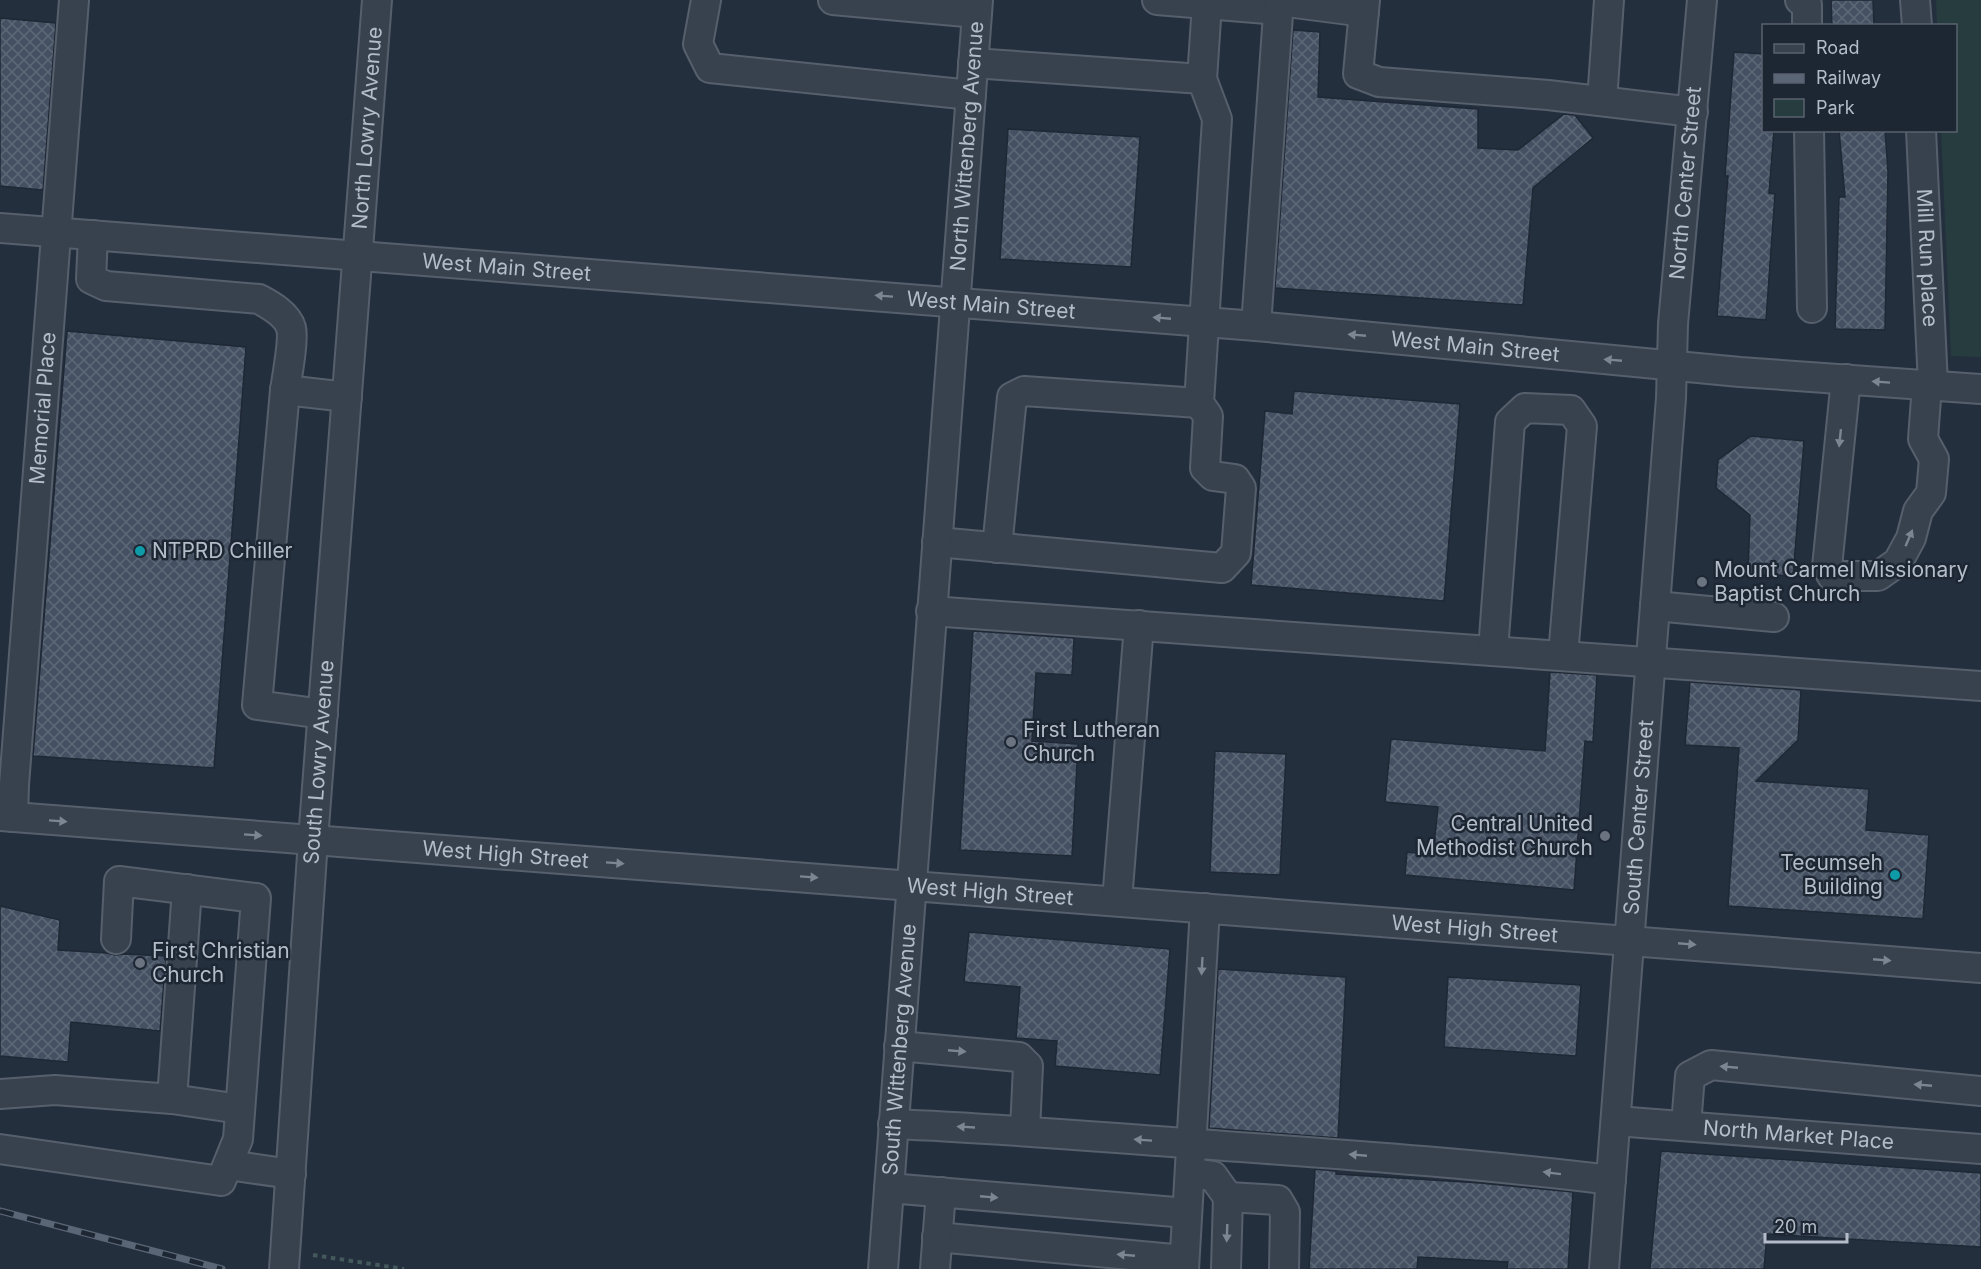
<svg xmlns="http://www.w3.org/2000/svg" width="1981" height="1269" font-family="Inter,sans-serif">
	<defs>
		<pattern id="building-cross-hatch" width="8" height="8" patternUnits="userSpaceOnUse" patternTransform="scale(1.5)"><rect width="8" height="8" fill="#455162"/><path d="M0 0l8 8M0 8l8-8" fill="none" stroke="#5d6877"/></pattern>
	</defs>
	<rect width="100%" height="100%" fill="#242f3e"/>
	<path fill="#263c3f" d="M1936,0H1981V357L1951,356L1941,131L1956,130V26L1937,25Z"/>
	<path fill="url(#building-cross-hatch)" stroke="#1f2835" stroke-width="1.5" d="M1831,0H1873L1874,26H1832Z
		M0,18L56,23L43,190L0,186Z
		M1293,30L1320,32L1318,97L1478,109V148L1518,150L1564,114L1575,115L1593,138L1533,188L1523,305L1275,288Z
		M1734,52L1764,54V130H1774L1769,193L1775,194L1766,320L1717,316L1728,176H1725Z
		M1008,129L1140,137L1131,267L1000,259Z
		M1839,130H1885L1888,172L1885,330L1835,329L1839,197H1845Z
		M67,331L246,347L214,768L33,756Z
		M1294,391L1460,404L1444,601L1251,585L1265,411L1292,414Z
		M1751,436L1804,441L1793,576L1748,574L1750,515L1716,488L1718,460Z
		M973,631L1074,638L1072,675L1036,673L1032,741L1078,744L1072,856L960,850Z
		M1550,672L1597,675L1593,742L1585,741L1574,890L1405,875L1407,852L1433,855L1438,807L1385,802L1391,739L1545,751Z
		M1690,682L1801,690L1798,740L1756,781L1869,789L1866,830L1929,835L1923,919L1728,906L1739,748L1685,745Z
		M1215,751L1286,754L1280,875L1210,872Z
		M0,906L60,920L58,950L107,953L115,955L124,954L166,956L160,1031L71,1022L68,1062L0,1056Z
		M969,932L1170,949L1160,1075L1055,1066L1057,1041L1016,1038L1020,987L964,982Z
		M1218,969L1346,977L1338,1138L1209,1128Z
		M1448,977L1581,985L1576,1056L1444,1047Z
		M1661,1151L1981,1173V1247L1767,1234L1764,1269H1650Z
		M1315,1169L1336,1171V1174L1480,1183L1573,1192L1568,1269H1507L1508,1262L1418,1257L1417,1269H1309Z"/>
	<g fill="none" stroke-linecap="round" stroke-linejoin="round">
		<g stroke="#565f6c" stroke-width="32">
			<g id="minor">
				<path d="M706,0L698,44L710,68L971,95"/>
				<path d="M833,0L977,13"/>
				<path d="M1157,0L1278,10"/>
				<path d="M1365,0L1358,74L1379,82L1548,95L1693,112"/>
				<path d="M1800,0L1807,5V26"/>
				<path d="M1915,0L1917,26"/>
				<path d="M1279,1L1364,12"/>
				<path d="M1202,79L1207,4"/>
				<path d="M1602,101L1609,0"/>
				<path d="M1809,130L1812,308"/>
				<path id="s1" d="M1921,130L1933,385"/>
				<path id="s2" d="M0,228L1256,326L1740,372L1981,389"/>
				<path d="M93,235L91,279L106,286L259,299C270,305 287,314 291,328C294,339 287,377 285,390L347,397"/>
				<path d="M1256,326L1279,0"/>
				<path d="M1846,379L1827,567L1832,576H1878L1898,562L1911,538L1918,511L1931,493L1934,459L1923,439L1927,385"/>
				<path d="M285,390L257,705L323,714"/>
				<path d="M937,542L1222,568L1236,553L1241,488L1235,479L1213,476L1205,468L1208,416L1199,403L1217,119L1202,79L973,63"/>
				<path d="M997,548L1012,397L1024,391L1199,403"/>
				<path d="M1655,606L1774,617"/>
				<path d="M931,611L1981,686"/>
				<path d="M1493,651L1510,422L1525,408L1571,410L1582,426L1563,656"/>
				<path id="s3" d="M0,816L1981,968"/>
				<path id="s4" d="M13,817L14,785L74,0"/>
				<path d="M1117,901L1139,625"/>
				<path d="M899,1046L1019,1057L1028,1066L1025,1130"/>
				<path d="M0,1094L55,1090L172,1099L187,889"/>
				<path d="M172,1099L240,1109"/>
				<path id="s5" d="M1616,1121L1981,1149"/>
				<path d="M893,1124C995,1128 1096,1137 1198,1144C1336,1154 1473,1163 1611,1180"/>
				<path d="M1686,1125L1690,1076L1711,1065L1981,1091"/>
				<path d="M0,1149L221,1181L238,1139L256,898L119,881L116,939"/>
				<path d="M228,1165L291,1174"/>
				<path d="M1190,1173L1213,1176L1228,1197L1226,1269"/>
				<path d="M889,1188L1187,1213"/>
				<path d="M1228,1197L1278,1200L1285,1212L1284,1269"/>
				<path d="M937,1237L1184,1260"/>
				<path id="s6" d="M284,1269L313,840L377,0"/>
				<path id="s7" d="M883,1269L978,0"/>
				<path d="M935,1269L941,1192"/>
				<path d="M1184,1269L1205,908"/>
				<path id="s8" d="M1604,1269L1671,398L1673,324L1702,0"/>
			</g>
		</g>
		<path stroke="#44595c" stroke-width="4" stroke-dasharray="4.5 4.5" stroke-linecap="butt" d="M313,1255L404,1269"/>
		<use href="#minor" stroke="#38414e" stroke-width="28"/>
		<g stroke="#5a6575" stroke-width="7">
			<path id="rail" d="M0,1211L222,1269"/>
		</g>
		<use href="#rail" stroke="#1d2633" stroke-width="4.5" stroke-dasharray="14" stroke-linecap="butt"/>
	</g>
	<defs><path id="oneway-solid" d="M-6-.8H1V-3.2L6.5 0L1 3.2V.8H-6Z" transform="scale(1.5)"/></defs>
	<g fill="#7c8592">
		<use href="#oneway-solid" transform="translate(884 296) rotate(-176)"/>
		<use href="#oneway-solid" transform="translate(1162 318) rotate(-175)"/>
		<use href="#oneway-solid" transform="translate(1357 335) rotate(-175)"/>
		<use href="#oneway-solid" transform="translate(1613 360) rotate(-175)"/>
		<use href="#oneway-solid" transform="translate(1881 382) rotate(-176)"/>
		<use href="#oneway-solid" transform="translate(1840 438) rotate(96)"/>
		<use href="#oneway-solid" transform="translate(1909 538) rotate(-67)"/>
		<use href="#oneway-solid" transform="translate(58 821) rotate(4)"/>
		<use href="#oneway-solid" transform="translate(253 835) rotate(4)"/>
		<use href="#oneway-solid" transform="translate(615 863) rotate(4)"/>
		<use href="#oneway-solid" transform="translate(809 877) rotate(4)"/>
		<use href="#oneway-solid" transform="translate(1687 944) rotate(5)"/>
		<use href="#oneway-solid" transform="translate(1882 960) rotate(5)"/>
		<use href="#oneway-solid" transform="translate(1202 966) rotate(93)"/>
		<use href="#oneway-solid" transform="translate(957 1051) rotate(5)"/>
		<use href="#oneway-solid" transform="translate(1729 1067) rotate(-175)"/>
		<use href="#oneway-solid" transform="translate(1923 1085) rotate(-175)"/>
		<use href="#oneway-solid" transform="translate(966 1127) rotate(-177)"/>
		<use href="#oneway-solid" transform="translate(1143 1140) rotate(-176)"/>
		<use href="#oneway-solid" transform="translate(1358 1155) rotate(-175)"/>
		<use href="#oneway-solid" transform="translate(1552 1173) rotate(-173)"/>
		<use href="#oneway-solid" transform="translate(989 1197) rotate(5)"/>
		<use href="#oneway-solid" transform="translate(1227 1233) rotate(92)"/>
		<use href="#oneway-solid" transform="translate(1126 1255) rotate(-175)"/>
	</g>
	<g fill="#0f9aa8" stroke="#1d2633" stroke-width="2">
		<circle cx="140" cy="551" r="6"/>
		<circle cx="1895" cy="875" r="6"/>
	</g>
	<g fill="#6b7280" stroke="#1d2633" stroke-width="2">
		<circle cx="1702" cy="582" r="6"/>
		<circle cx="1011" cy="742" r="6"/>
		<circle cx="1605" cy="836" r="6"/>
		<circle cx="140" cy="963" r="6"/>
	</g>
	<g text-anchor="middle" stroke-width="5" stroke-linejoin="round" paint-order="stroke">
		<g font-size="21" fill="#b4bcc9" stroke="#1d2633">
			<text dy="7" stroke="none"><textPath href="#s6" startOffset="1144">North Lowry Avenue</textPath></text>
			<text dy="7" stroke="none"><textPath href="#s7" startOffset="1126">North Wittenberg Avenue</textPath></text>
			<text dy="7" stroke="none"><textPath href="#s8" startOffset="1089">North Center Street</textPath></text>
			<text dy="7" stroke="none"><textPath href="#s1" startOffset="128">Mill Run place</textPath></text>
			<text dy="7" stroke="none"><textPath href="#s2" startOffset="508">West Main Street</textPath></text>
			<text dy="7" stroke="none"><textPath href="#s2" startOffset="994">West Main Street</textPath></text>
			<text dy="7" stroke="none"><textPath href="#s2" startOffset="1480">West Main Street</textPath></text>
			<text dy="7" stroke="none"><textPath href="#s4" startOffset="410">Memorial Place</textPath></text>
			<text dy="7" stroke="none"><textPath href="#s6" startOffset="508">South Lowry Avenue</textPath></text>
			<text dy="7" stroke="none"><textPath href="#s8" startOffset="453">South Center Street</textPath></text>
			<text dy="7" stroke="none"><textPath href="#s3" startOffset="507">West High Street</textPath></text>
			<text dy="7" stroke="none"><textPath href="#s3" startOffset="993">West High Street</textPath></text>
			<text dy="7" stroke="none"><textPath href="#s3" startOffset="1479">West High Street</textPath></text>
			<text dy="7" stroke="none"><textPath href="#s7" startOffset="220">South Wittenberg Avenue</textPath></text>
			<text dy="7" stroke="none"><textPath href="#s5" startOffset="183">North Market Place</textPath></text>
		</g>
		<g font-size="21" fill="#b4bcc9" stroke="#1d2633" text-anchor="start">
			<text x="152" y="558">NTPRD Chiller</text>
			<text x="1714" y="577">Mount Carmel Missionary<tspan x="1714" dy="24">Baptist Church</tspan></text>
			<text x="1023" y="737">First Lutheran<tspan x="1023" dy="24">Church</tspan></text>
			<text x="1593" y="831" text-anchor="end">Central United<tspan x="1593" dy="24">Methodist Church</tspan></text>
			<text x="1883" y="870" text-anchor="end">Tecumseh<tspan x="1883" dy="24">Building</tspan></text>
			<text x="152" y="958">First Christian<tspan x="152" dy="24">Church</tspan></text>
		</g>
	</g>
	<rect x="1762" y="24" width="195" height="108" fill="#1d2633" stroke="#59626f" stroke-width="1.5"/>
	<rect x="1774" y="44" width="30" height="9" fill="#38414e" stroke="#59626f" stroke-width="1.5"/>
	<text x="1816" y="54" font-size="18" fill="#b4bcc9">Road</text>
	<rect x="1774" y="74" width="30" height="9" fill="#5a6575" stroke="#59626f" stroke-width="1.5"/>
	<text x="1816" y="84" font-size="18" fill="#b4bcc9">Railway</text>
	<rect x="1774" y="99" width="30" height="18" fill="#263c3f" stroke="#59626f" stroke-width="1.5"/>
	<text x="1816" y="114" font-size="18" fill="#b4bcc9">Park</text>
	<path d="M1765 1233v9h82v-9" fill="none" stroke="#b4bcc9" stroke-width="3"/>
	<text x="1774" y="1233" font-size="18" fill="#b4bcc9" stroke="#1d2633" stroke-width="4.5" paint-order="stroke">20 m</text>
</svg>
